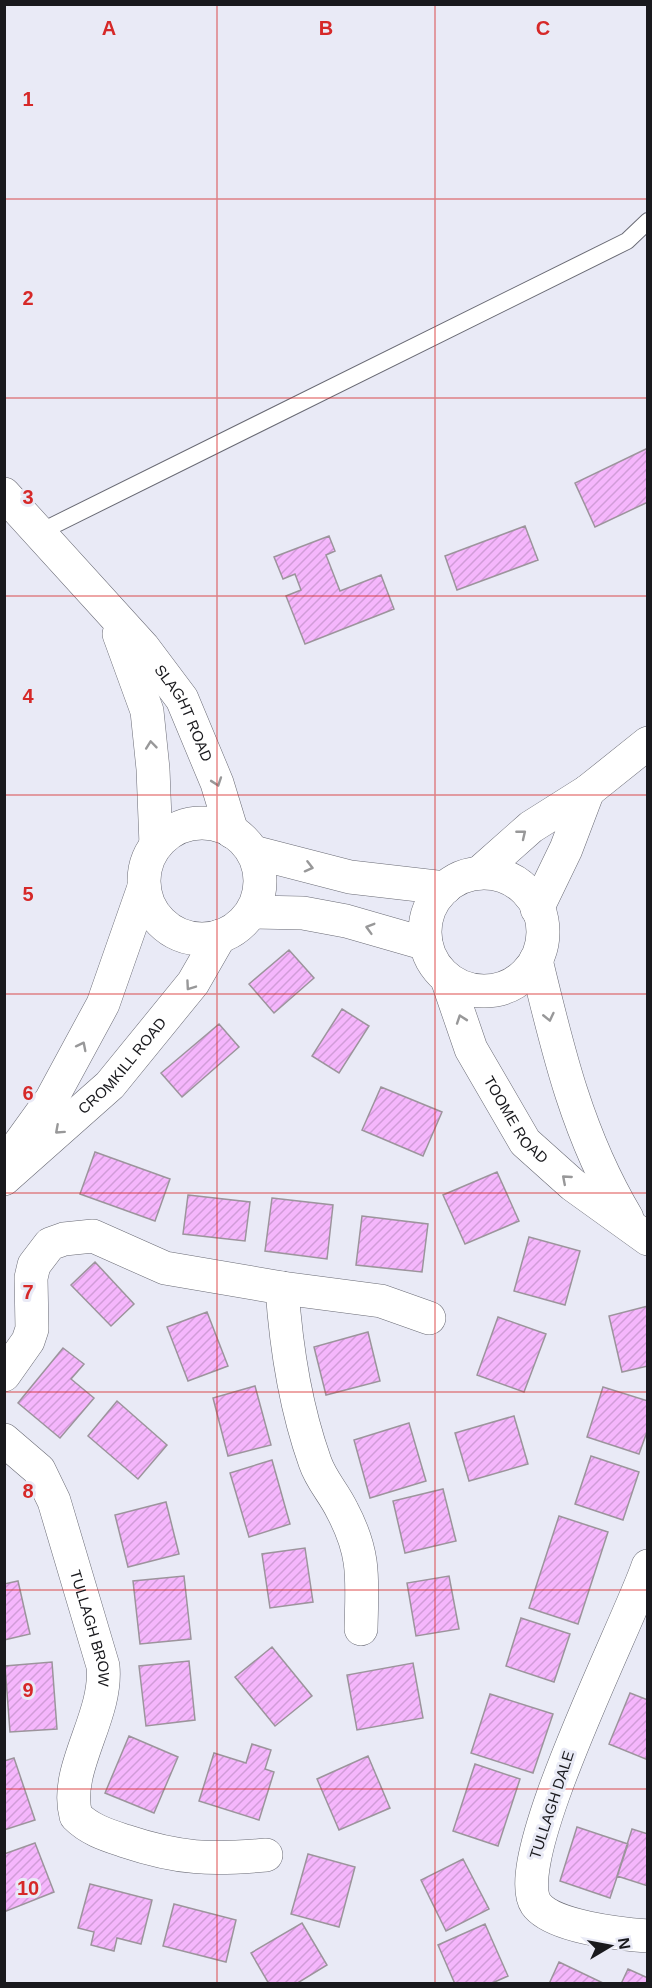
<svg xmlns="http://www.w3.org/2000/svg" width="652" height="1988" font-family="Helvetica,sans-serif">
	<defs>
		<pattern id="building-hatch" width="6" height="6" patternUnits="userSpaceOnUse" patternTransform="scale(1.5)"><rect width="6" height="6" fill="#f5b6fc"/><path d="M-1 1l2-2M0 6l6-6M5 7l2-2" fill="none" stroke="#d19cd8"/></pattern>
	</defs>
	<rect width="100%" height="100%" fill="#e9eaf6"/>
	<path fill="url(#building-hatch)" stroke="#9c949c" stroke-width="1.5" d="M648,448V502L595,527L575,483Z
		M525,526L538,560L457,590L445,556Z
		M329,536L335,551L326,555L340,591L381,575L394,609L305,644L286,596L301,590L295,574L283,579L274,557Z
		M289,950L314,978L274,1013L249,984Z
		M342,1009L369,1026L339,1073L312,1056Z
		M219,1024L239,1047L182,1097L161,1073Z
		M381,1087L442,1112L423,1156L362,1130Z
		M95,1152L170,1179L155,1221L80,1194Z
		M497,1172L519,1221L465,1244L443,1195Z
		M188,1195L250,1202L245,1241L183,1234Z
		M272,1198L333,1205L327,1259L265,1251Z
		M362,1216L428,1224L422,1272L356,1265Z
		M529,1237L580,1251L565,1305L514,1291Z
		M95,1262L134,1304L111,1326L71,1285Z
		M648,1306V1366L622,1372L609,1316Z
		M207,1312L228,1366L188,1381L167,1327Z
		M498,1317L546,1334L524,1392L477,1375Z
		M368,1332L380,1381L326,1395L314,1347Z
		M63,1348L84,1364L71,1379L94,1398L60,1438L18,1403Z
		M255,1386L271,1445L228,1456L213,1398Z
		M603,1387L648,1401V1429L639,1454L587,1437Z
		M117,1401L167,1445L138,1479L88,1436Z
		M514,1416L528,1464L469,1481L455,1433Z
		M409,1423L426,1481L370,1498L354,1440Z
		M591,1456L639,1472L623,1520L575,1504Z
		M272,1460L290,1524L249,1537L230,1473Z
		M443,1489L456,1541L405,1553L393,1501Z
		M166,1502L179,1554L128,1567L115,1515Z
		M559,1516L608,1532L578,1624L529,1608Z
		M305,1548L313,1602L270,1608L262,1554Z
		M184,1576L191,1639L140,1644L133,1581Z
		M449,1576L459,1629L416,1636L407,1583Z
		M18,1581L30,1634L4,1640V1584Z
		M521,1618L570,1634L554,1682L506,1666Z
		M272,1647L312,1696L275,1726L235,1677Z
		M189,1661L195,1720L146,1726L139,1666Z
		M52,1662L57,1729L10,1732L5,1666Z
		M413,1663L423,1718L357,1730L347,1675Z
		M630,1693L648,1700V1760L609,1744Z
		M490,1694L553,1714L533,1773L471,1753Z
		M129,1736L178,1757L154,1813L105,1793Z
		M252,1744L271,1750L265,1769L274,1772L259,1820L199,1801L214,1753L246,1763Z
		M368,1756L390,1808L339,1830L317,1779Z
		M14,1758L35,1820L4,1830V1761Z
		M475,1764L520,1779L498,1846L453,1831Z
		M577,1827L628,1844L610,1898L560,1881Z
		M632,1829L648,1834V1886L617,1876Z
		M35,1843L54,1892L4,1912V1854Z
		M308,1854L355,1867L339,1927L291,1914Z
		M463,1859L489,1909L446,1931L421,1880Z
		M90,1884L152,1900L141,1944L117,1938L114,1951L91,1945L94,1932L78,1928Z
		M174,1904L236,1920L226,1962L163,1946Z
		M302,1923L327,1965L296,1984H269L251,1953Z
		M485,1924L508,1976L490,1984H455L438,1945Z
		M559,1962L603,1983V1984H549Z
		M628,1969L648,1978V1984H621Z"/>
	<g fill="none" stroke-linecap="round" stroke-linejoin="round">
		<g stroke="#696a74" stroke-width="18">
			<path id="service" d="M40,532L627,241L648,221"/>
		</g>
		<g stroke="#696a74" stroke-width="34">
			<g id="minor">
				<path d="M282,1288L381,1301L429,1318"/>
				<path d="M4,1375L28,1341L32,1329L31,1278L34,1265L50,1244L64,1239L93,1236L165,1268L282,1288C286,1347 295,1406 315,1462C321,1480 334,1493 342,1510C366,1555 362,1580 361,1629"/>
				<path id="s1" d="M4,1440L39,1470L54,1501L103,1666C108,1717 63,1769 76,1816C90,1830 107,1835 125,1841C179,1859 211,1860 266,1855"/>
				<path d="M648,1566C630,1621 507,1861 536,1904C552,1927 621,1934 648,1936"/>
			</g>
		</g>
		<g stroke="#696a74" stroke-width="34">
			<g id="tertiary">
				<path d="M479,873L531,827L588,791L648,743"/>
				<path d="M537,909L566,849L588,791"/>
				<path d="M12,1154L51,1100L103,1004L144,887"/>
				<path id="s2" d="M4,1179L110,1085L193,983L220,936"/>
			</g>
		</g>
		<g stroke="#696a74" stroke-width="34">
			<g id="secondary">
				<path id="s3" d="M4,494L143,647L182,699L217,783L232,832"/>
				<path d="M119,634L147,711L153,769L156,845"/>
				<circle cx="202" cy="881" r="58"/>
				<path d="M253,852L350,877L445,888"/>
				<circle cx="484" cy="932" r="59"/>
				<path d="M252,912L303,913L346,921L426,944"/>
				<path d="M536,960C558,1052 578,1136 627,1218"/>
				<path id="s4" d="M447,979L471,1049L525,1142L573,1185L648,1239"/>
			</g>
		</g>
		<use href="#service" stroke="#fff" stroke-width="16"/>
		<use href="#minor" stroke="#fff" stroke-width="33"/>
		<use href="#tertiary" stroke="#fff" stroke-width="33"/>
		<use href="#secondary" stroke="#fff" stroke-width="33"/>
	</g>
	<defs><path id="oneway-chevron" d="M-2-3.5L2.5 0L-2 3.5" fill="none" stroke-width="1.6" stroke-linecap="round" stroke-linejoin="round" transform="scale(1.5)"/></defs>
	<g stroke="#989899">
		<use href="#oneway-chevron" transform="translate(151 745) rotate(-96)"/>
		<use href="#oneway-chevron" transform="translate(217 782) rotate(71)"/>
		<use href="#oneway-chevron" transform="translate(522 834) rotate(-39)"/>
		<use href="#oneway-chevron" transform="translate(309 867) rotate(14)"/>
		<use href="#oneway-chevron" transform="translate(370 928) rotate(-164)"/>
		<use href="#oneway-chevron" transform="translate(190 986) rotate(125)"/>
		<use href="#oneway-chevron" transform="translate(549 1017) rotate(77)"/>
		<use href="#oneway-chevron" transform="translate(461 1019) rotate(-109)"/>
		<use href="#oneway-chevron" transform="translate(82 1046) rotate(-63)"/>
		<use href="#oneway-chevron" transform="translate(59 1130) rotate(138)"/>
		<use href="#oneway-chevron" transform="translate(566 1179) rotate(-139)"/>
	</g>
	<path fill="none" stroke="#d62828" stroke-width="1.5" stroke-opacity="0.55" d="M217,4V1984M435,4V1984M4,199H648M4,398H648M4,596H648M4,795H648M4,994H648M4,1193H648M4,1392H648M4,1590H648M4,1789H648"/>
	<g text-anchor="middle" stroke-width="6" stroke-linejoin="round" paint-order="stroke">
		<g font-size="15" fill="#19191d" stroke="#e9eaf6">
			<text dy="5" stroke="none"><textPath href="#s3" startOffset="285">SLAGHT ROAD</textPath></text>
			<text dy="5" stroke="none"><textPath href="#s2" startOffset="164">CROMKILL ROAD</textPath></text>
			<text dy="5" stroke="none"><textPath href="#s4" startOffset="158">TOOME ROAD</textPath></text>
			<text dy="5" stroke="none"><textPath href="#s1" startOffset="213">TULLAGH BROW</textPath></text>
			<text transform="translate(552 1805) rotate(-72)" y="5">TULLAGH DALE</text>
		</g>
	</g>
	<g font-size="20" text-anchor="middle" font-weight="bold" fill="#d62828" stroke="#e9eaf6" stroke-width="6" stroke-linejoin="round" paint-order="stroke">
		<text x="109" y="35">A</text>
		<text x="326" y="35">B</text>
		<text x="543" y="35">C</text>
		<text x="28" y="106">1</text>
		<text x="28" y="305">2</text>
		<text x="28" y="504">3</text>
		<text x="28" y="703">4</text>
		<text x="28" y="901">5</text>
		<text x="28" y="1100">6</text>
		<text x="28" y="1299">7</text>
		<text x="28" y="1498">8</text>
		<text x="28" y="1697">9</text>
		<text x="28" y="1895">10</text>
	</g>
	<rect width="652" height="1988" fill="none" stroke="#19191d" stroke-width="12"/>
	<g transform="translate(610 1946) rotate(80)" stroke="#e9eaf6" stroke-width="4.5" paint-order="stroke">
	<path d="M0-4.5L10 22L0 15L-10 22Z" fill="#19191d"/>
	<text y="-9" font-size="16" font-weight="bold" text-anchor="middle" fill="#19191d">N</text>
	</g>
</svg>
